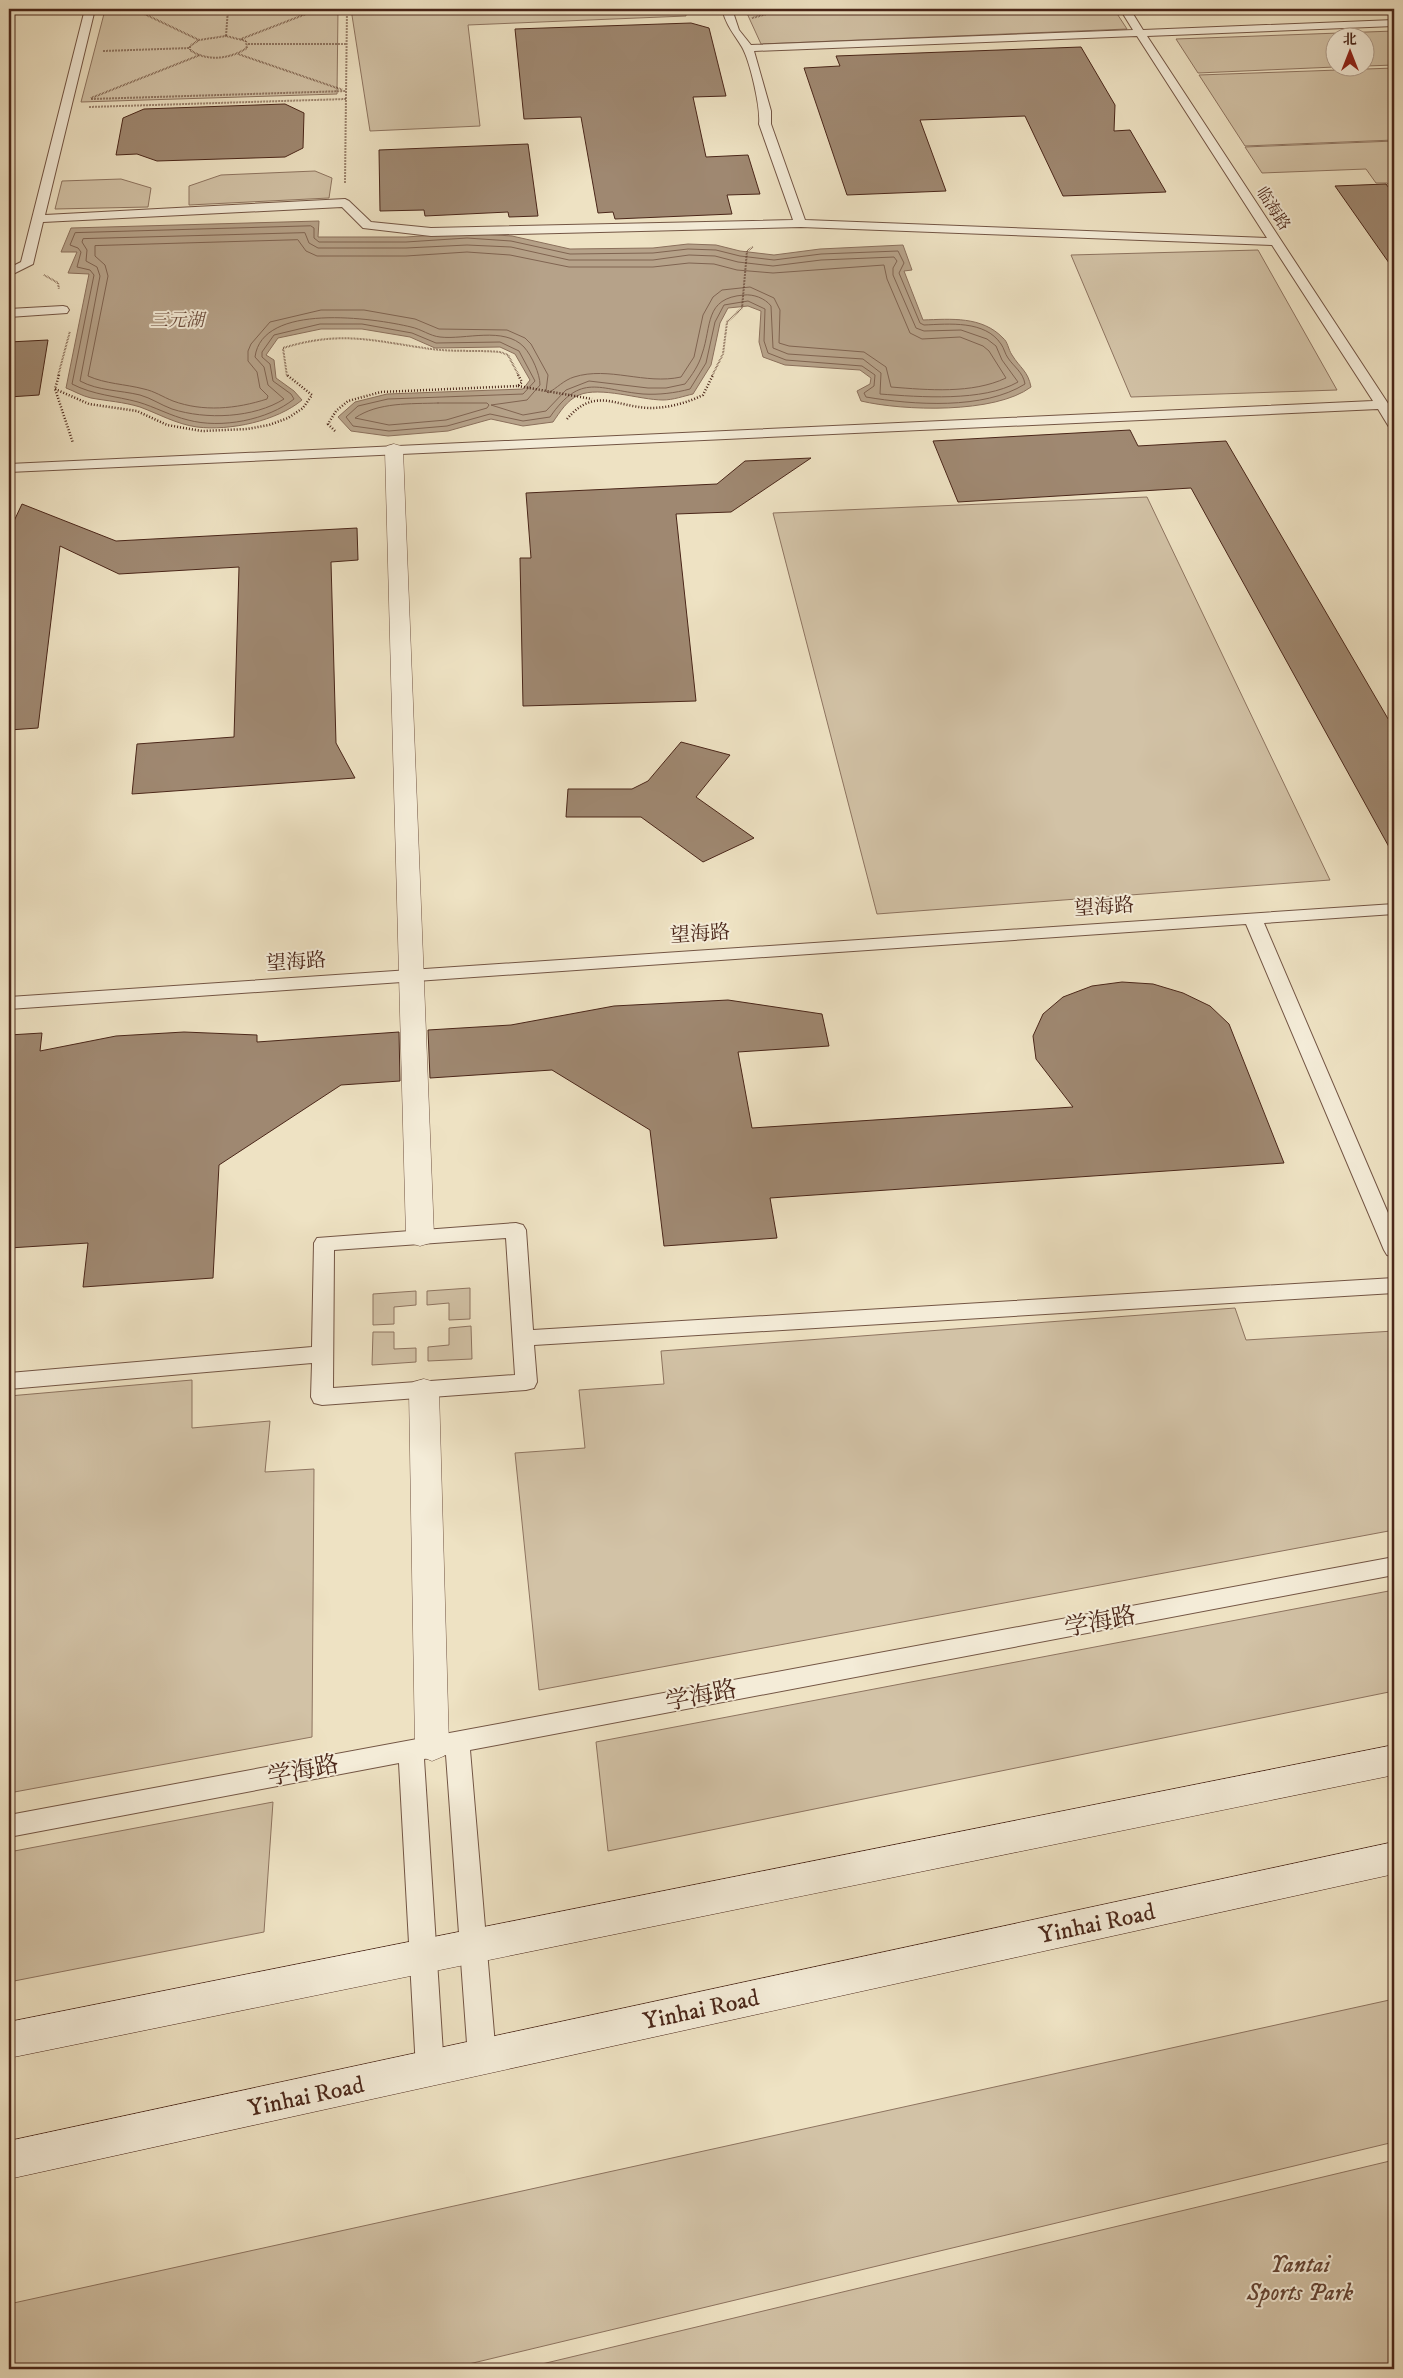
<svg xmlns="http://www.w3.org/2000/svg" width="1403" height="2378" font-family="'IM FELL DW Pica','Noto Serif SC',serif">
	<rect width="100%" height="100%" fill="#eee2c3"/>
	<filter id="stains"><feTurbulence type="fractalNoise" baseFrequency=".004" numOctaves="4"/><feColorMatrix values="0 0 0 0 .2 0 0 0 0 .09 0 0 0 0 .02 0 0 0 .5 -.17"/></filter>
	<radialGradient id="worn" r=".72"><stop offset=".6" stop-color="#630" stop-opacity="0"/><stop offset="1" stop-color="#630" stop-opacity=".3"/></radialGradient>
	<path fill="#d2c2a6" stroke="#8e7460" d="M135,9H338L337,94L81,102L105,10Z
		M351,9H686V16L468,25L480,126L370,131Z
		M745,9H1114L1127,29L761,44Z
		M1394,31V65L1366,66V38H1336L1335,67L1198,73L1176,39Z
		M1394,68V140L1245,146L1199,75Z
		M1394,141V192L1387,183H1376L1366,169L1262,173L1245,147Z
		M315,171L332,178L329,198L189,205V186L221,175Z
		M121,179L151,188L148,207L55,209L62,181Z
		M1258,250L1337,390L1131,397L1071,255Z
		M1147,497L1330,880L877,914L773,513Z
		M470,1288V1319L449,1320V1303L427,1305V1291Z
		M416,1291V1305L394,1307V1324L373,1325V1294Z
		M1235,1308L1246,1340L1394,1331V1530L539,1690L515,1453L585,1448L579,1390L664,1384L661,1351Z
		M471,1326L472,1359L428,1361V1347L449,1345V1328Z
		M373,1332H394V1349L416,1348V1362L372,1365Z
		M192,1380V1428L270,1421L265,1472L314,1469L312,1737L9,1793V1396Z
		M1394,1590V1691L608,1851L596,1742Z
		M273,1802L264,1932L9,1982V1852Z
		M1394,1999V2142L448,2369H9V2304Z
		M1394,2160V2369H521Z"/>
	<path fill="#b6a289" stroke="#8b705c" d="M319,221L318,237H406L466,233L512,236L570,249L653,248L688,244L716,245L740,251L774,255L820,249L903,245L912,270L904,271L923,320C951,319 982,316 1003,338C1008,342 1008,349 1012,355C1020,368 1028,371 1031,387C995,414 903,411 861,401L857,391L870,384L871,378L860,370L785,365L763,357L759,342L761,311L748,306L728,308L720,323L711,365L693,394C684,396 673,400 663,400C640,400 600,386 579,395C567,400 560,412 553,422L523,426L491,419L448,431L388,436L351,431L338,417L355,402L387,394L523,389L530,380L515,354L500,347L435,348L410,337L362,329H321L278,338L266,355L274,360L276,378L294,391L302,400C277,421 230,431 197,427C176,424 159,414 140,407C124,402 107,401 91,398C82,396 74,391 66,388L89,274L68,273L77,252H61L71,228Z"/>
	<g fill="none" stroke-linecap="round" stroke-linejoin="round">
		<path stroke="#806451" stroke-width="1" d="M311,226L314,228V238L319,242H406L467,238L511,241L570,254L653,253L688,249L716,250L740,256L774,260L821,254L898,251L904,263L899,273L920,323L924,325C949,324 985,320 1001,344C1004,348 1005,354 1008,358C1014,367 1023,372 1025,384C984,410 913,405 866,397L864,393L874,386L875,375L862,366L786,360L768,353L764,341L765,309L748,301L724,305L715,322L706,363L690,389C675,393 659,395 643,394C599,390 581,372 550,417L523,421L490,414L447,426L389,431L353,426L346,417L358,406L388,399L523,394L535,381L519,351L500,342L436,343L412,333L362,324H320L274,335L262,352V357L270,364L273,381L291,394L294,399C268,420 221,429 188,420C171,416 155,407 138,402C116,396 93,395 72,384L94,275L90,270L77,267L81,252L78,248L70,245L75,233Z
			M305,233L309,243L318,248H406L467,245L511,247L569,260H653L689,255L715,256L738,262L773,266L821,260L894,257L897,261L893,268V275L916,328L924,331L961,330L987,339L996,346L1002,360L1018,382C983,402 920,397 880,394L881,373L863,359L788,354L773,348L771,306C765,298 753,294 744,295C704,298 712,326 702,354C699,365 692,375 685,384L666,388H648L589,381L566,390L546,411L523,415L491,405L527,400L540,385C540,374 532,356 524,347C504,326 465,340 440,337C430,336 421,329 411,327C374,318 262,302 255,357L264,367L268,385L284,399C254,418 206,420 172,409C161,405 151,398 140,395C119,390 99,391 80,381L100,276L97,267L86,261L87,250L82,242L83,239Z
			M298,240L306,251L317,256H406L467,252L510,255L569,267H653L689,263L714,264L737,270L773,273L884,265L887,279L910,333L922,339L960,337L983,346L989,351L1006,378C972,394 928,390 891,387L886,367L864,352L789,346L779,343L780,310L774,298L750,287L722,290L713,297L703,315L694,357L681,377C645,385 609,366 574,377C564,380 557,388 548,393L546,391L548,375L531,344L525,338L507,330L439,329L415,319L364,310H321L270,322L251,344L248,351V361L257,372L260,388L268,396L267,399C236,409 203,412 173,401C163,397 154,391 144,389C125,384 106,384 88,376L108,276L105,265L95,256V246Z
			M438,403H487L489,405L487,408L446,420L389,425L355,418C378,402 411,404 438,403Z"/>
	</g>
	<path fill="#9f8871" stroke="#4a2619" d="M691,23L709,28L726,96L693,97L706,157L748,155L760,194L727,195L732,214L615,219L613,212L598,213L581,117L524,119L515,29Z
		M1081,47L1115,105L1114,131L1130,130L1166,192L1063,196L1025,116L920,120L946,191L847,195L804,68L840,66L836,56Z
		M285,104L304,113L303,148L285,157L157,161L137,154L116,155L123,118L144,109Z
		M528,144L538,216L509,217L508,212L425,216L424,210L380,211L379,150Z
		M1386,184L1394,195V270L1335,186Z
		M48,340L39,395L9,397V342Z
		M1130,430L1138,446L1226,441L1394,729V856L1191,488L958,502L933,441Z
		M811,458L731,512L676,514L696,701L523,706L520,558H531L526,493L717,484L745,461Z
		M22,504L116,541L357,528L358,560L331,562L336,743L355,778L132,794L137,744L234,737L239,567L119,574L60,546L38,728L9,730V521H14Z
		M681,742L730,755L696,797L754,838L703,862L641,817H566L568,789H632L648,781Z
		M1122,982L1153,984L1183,993L1210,1006L1229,1024L1284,1163L770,1198L777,1238L664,1246L650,1130L552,1070L430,1078L428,1030L511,1025L614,1006L728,1000L822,1014L829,1046L738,1052L752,1128L1073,1107L1036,1059L1033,1036L1043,1014L1063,997L1092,986Z
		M184,1032L257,1035V1042L399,1032L400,1081L341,1085L219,1165L213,1278L83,1287L88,1243L9,1248V1035L42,1033L40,1051L116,1036Z"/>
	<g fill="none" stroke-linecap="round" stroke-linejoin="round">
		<g stroke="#735544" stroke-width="2">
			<path id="lane" d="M85,9H95L45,215L345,199L349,201L371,222L431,228L793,220L759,124C761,108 750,61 742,47C733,32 727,27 722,9H732L739,30L751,45L1133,30L1120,9H1130L1143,30L1394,20V26L1147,36L1389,405L1394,414V428L1389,427L1378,409L9,472V464L1373,401L1272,245L801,227L431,236L363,228L342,207L43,222L33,264L9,276V268L21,262ZM1137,36L1267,238L805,220L771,124V111L754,51Z
				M63,306L67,307L69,310L67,313L9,317V309Z
				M1394,904V914L1264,923L1394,1227V1257L1387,1255L1384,1250L1246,924L9,1009V997Z
				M516,1223L523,1225L526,1230L533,1330L1394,1278V1293L534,1345L537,1382L534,1388L526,1390L322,1405L314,1403L311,1397L312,1363L9,1389V1373L312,1347L314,1243L317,1238ZM506,1238L515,1375L333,1388L334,1250Z
				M1394,1557V1575L470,1750L496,2057L492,2066L482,2070L472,2066L468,2057L446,1755L424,1759L444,2069L440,2078L430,2082L420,2078L416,2069L399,1763L9,1837V1815Z"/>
		</g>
		<g stroke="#735544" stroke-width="1">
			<path id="street" d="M394,444L401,446L403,450L434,1236L430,1243L420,1246L410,1243L406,1236L385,450L387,446Z
				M424,1379L435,1382L439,1390L449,1746L444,1756L432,1761L420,1756L415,1746L409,1390L413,1382Z"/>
		</g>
		<g stroke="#4a2619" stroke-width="1">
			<path id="secondary" d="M1394,1745V1775L9,2058V2022Z
				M1394,1842V1874L9,2179V2141Z"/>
		</g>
		<path stroke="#4a2619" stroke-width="2" stroke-dasharray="0.5 1" stroke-linecap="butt" d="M134,9L199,40
			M1059,9L1072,13
			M752,18L785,9
			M226,36L246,41L247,48C230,59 207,62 190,50V46L199,40Z
			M226,36L228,9
			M241,39L319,9
			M248,44H347
			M103,51L190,48
			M238,54L343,90
			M91,98L200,55
			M91,99L346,91
			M89,107L346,99
			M345,183L347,9
			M44,275L58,283L59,289
			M58,376L70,331
			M287,376L283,348C342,330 373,341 431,349C454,352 477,350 500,352L508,355L519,376
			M712,376L723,354L727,322L742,308L747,251L753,247"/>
		<path stroke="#4a2619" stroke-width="2.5" stroke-dasharray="1 2" stroke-linecap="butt" d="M59,375L55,389L73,443
			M518,386L592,399
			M55,389L89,404L137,411L167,425L202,431L247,429L269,425L288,418L303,408L312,395L287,375
			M567,419C595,386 615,407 650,408C668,408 687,403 703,395L713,375
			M335,431L328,424L336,411L348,401L381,392L518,386L522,382L518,375"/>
		<use href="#lane" fill="#f4ecd8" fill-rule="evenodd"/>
		<use href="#street" fill="#f4ecd8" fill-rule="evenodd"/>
		<use href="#secondary" fill="#f4ecd8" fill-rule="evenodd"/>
	</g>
	<g text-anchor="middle" stroke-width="4" stroke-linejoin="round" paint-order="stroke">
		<g font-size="16" fill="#4a2619" stroke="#f4ecd8">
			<text transform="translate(1274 208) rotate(57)" y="6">临海路</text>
		</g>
		<g font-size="18" font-style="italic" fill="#6a4b3b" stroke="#f4ecd8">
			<text x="177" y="326">三元湖</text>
		</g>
		<g font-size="20" fill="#4a2619" stroke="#f4ecd8">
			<text transform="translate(1104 906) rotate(-4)" y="7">望海路</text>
			<text transform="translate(700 933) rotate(-4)" y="7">望海路</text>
			<text transform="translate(296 961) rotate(-4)" y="7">望海路</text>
		</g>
		<g font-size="24" fill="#4a2619" stroke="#f4ecd8">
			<text transform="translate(1100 1621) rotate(-11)" y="8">学海路</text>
			<text transform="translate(701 1695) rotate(-11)" y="8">学海路</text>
			<text transform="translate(303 1770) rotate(-11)" y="8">学海路</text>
			<text transform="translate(1097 1923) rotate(-12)" y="8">Yinhai Road</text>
			<text transform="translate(701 2009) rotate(-12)" y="8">Yinhai Road</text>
			<text transform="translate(306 2096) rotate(-12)" y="8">Yinhai Road</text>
		</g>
		<g font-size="24" font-style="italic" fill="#654535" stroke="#f4ecd8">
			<text x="1300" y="2272">Yantai<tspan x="1300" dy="28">Sports Park</tspan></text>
		</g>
	</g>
	<rect width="1403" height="2378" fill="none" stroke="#eee2c3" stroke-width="30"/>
	<rect x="10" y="10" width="1383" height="2358" fill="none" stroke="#4a2619" stroke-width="2.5"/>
	<rect x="15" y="15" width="1373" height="2348" fill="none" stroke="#4a2619"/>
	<g transform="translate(1350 52)"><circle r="24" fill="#f4ecd8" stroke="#b09d8c"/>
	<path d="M0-4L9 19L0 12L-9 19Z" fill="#8f2418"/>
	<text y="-8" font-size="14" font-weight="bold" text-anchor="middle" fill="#4a2619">北</text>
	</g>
	<rect width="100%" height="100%" filter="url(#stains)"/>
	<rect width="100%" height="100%" fill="url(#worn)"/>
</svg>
